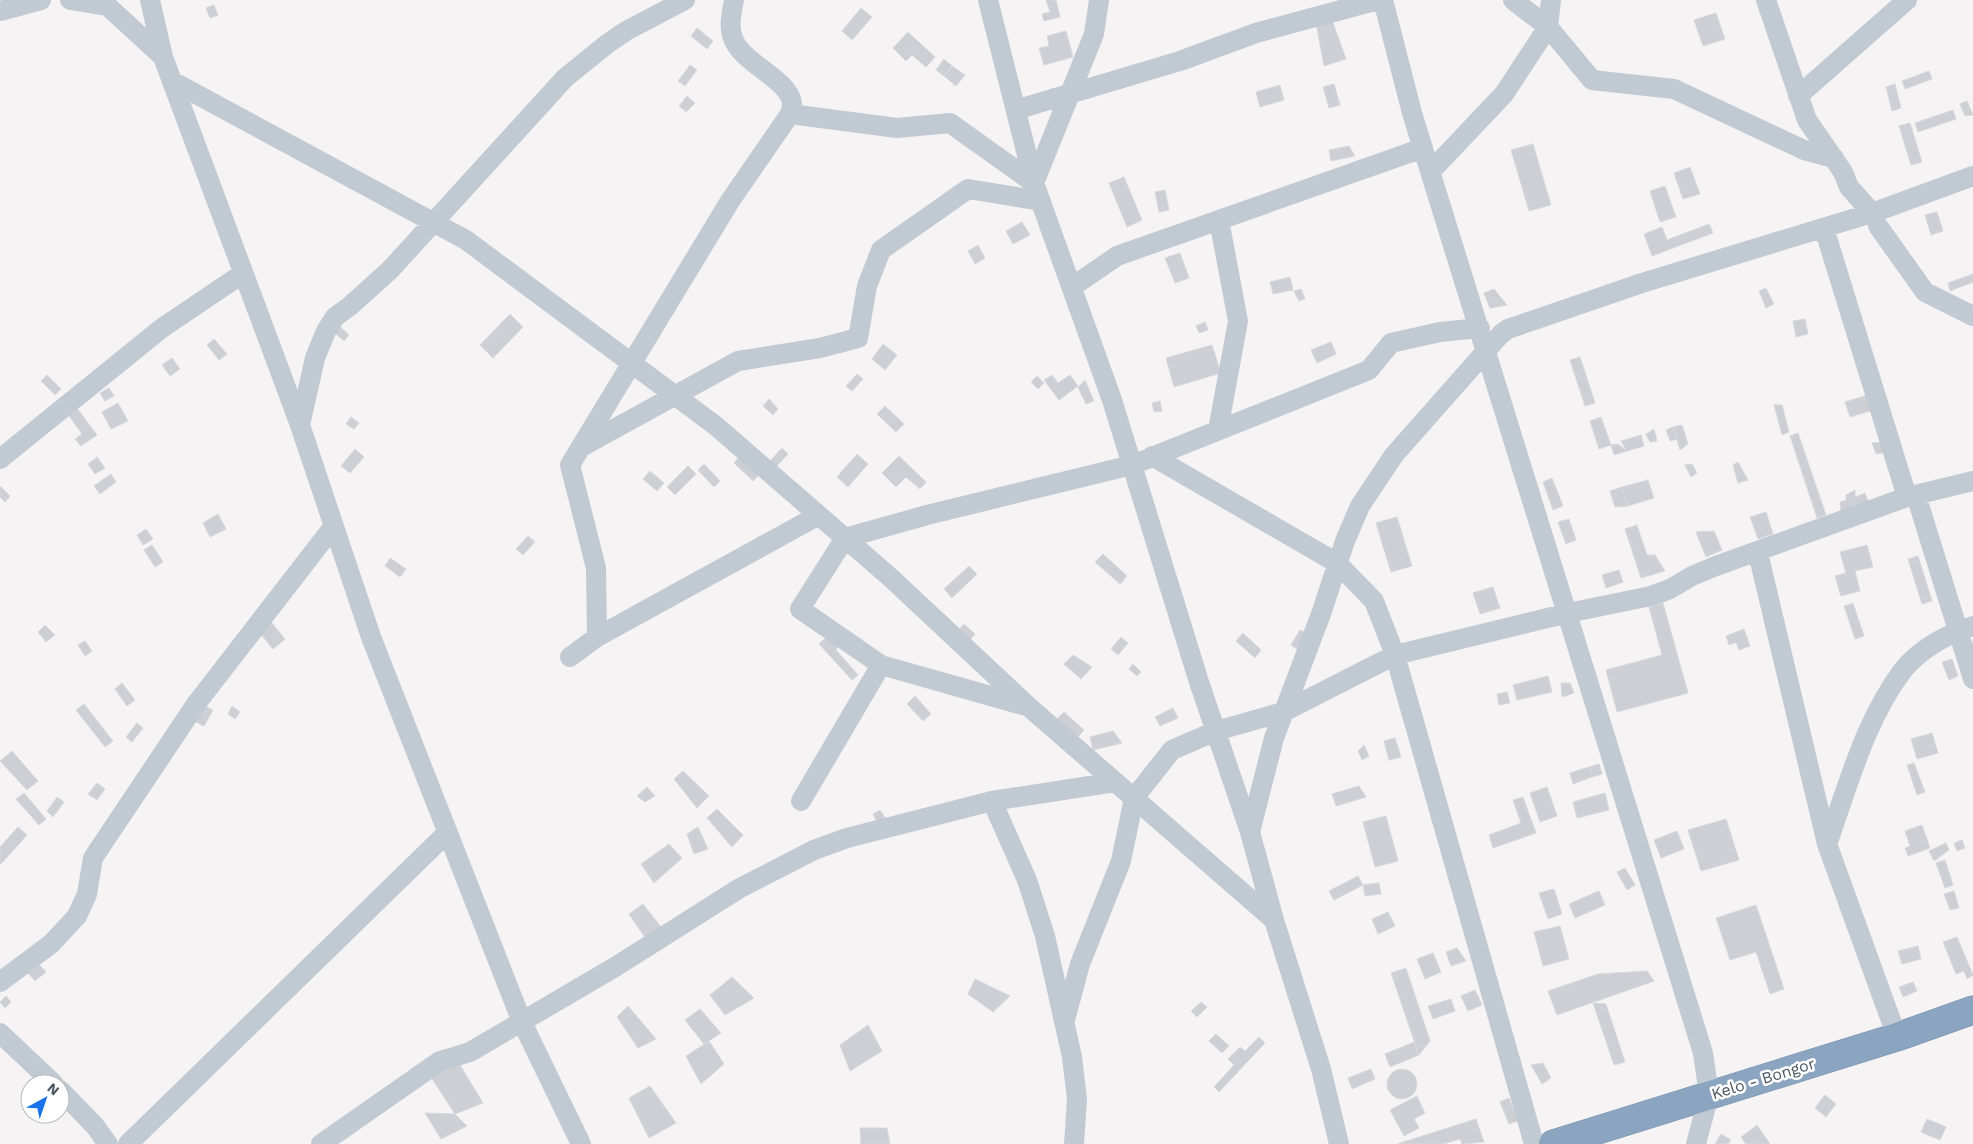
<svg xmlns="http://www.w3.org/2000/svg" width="1973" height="1144" font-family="'Work Sans',sans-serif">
	<rect width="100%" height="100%" fill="#f5f3f3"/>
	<path fill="#cdcfd5" stroke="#d7d9de" d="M1046,0H1056L1060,17L1044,21L1042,14L1050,12Z
		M214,5L218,15L210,18L206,8Z
		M861,8L872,17L852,40L842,31Z
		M1716,13L1725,39L1703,46L1694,20Z
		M1332,20L1346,59L1324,66L1316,23Z
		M697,28L713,41L707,49L691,36Z
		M1066,31L1073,57L1044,65L1039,48L1049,46L1047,36Z
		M908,32L935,57L926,67L912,55L906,61L893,48Z
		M944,59L952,66L944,76L936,70Z
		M690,65L697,70L685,86L678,81Z
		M952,66L965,75L956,86L944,76Z
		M1929,71L1932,79L1905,89L1902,81Z
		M1334,84L1340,105L1329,108L1323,87Z
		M1895,84L1901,108L1892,111L1886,87Z
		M1280,85L1284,100L1260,107L1256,92Z
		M687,96L695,103L686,112L679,106Z
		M1967,101L1973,115L1965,116L1960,104Z
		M1953,110L1956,119L1918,132L1915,123Z
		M1910,123L1922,162L1911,165L1899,126Z
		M1533,144L1551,205L1529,211L1511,150Z
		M1349,146L1355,156L1331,161L1329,150Z
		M1690,167L1700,194L1683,199L1674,173Z
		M1124,177L1142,220L1127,227L1109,183Z
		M1665,186L1676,217L1660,222L1650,191Z
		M1165,190L1169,210L1159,212L1155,192Z
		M1937,212L1943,231L1931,235L1925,215Z
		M1022,222L1030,235L1013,244L1006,231Z
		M1709,224L1713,233L1652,256L1644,234L1662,227L1667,240Z
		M978,245L985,258L975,264L968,251Z
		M1180,253L1189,278L1175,283L1165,258Z
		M1973,274V282L1950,291L1948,283Z
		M1290,277L1293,290L1273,294L1270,282Z
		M1766,288L1774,304L1766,308L1759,291Z
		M1301,289L1305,299L1299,301L1294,291Z
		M1494,289L1507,305L1490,308L1484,293Z
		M510,314L523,327L493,358L480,345Z
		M1805,319L1808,334L1796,337L1793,321Z
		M1205,322L1208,330L1199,333L1196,326Z
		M336,323L349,335L344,341L330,329Z
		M214,339L227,354L219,360L207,345Z
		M1331,342L1336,354L1317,363L1311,350Z
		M883,344L897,355L885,370L872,359Z
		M1212,345L1221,373L1174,387L1166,358Z
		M1580,357L1595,403L1585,406L1570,360Z
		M172,358L180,369L170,376L162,365Z
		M857,374L863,379L852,391L846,386Z
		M47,375L61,389L55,395L41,381Z
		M1052,375L1058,383L1070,375L1078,386L1059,400L1044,380Z
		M1037,376L1044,383L1038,389L1031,382Z
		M1085,380L1094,401L1086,404L1078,387Z
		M109,388L114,396L105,401L100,393Z
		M1868,395L1873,410L1850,417L1845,402Z
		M769,399L778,409L773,415L763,406Z
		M1160,401L1162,411L1154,412L1152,403Z
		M73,403L97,435L81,446L75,439L82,434L65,410Z
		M118,403L128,421L111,429L102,412Z
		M1774,405H1782L1789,432L1782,435Z
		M885,406L904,424L896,432L877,414Z
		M351,417L359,423L354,429L346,424Z
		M1601,417L1611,445L1599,449L1590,421Z
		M1682,425L1688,444L1680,450L1673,427Z
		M1673,427L1677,439L1670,441L1666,430Z
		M1654,429L1657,441L1650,442L1646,434Z
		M1798,433L1826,515L1817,518L1790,436Z
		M1641,435L1644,446L1627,451L1621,441Z
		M1882,442L1887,452L1876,454L1872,443Z
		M1618,444L1627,451L1614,455L1611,445Z
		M782,448L788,454L774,469L768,463Z
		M355,449L364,457L350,473L341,466Z
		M857,454L868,464L848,487L837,477Z
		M740,456L760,474L753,481L734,463Z
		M899,456L926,482L920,489L906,477L896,487L882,473Z
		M97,457L105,468L95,474L88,464Z
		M1738,462L1748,480L1738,483L1733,465Z
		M704,464L720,481L714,487L698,470Z
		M1692,464L1697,473L1691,477L1685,465Z
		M688,466L696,474L675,495L667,487Z
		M650,471L664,483L657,491L643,479Z
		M111,474L116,482L100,494L94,486Z
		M1552,478L1563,506L1553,510L1543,482Z
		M1648,480L1654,498L1628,506L1622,487Z
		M0,486L10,496L5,502L0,497Z
		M1622,487L1628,506L1615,507L1610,491Z
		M1855,490V497L1865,493L1869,504L1841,514L1840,502L1846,500V495Z
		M1766,512L1773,534L1758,539L1750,517Z
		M218,514L226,529L210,537L203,523Z
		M1397,517L1412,566L1391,572L1376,523Z
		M1569,519L1576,540L1566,544L1558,522Z
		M1637,525L1647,555H1655L1665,571L1641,578L1625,529Z
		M146,529L153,539L143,545L137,535Z
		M1714,531L1722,550L1706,557L1696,532Z
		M528,536L535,542L523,555L516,549Z
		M152,545L163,562L155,567L144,550Z
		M1867,545L1873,567L1855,571L1860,591L1841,596L1835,576L1846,573L1840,552Z
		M1103,554L1127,576L1120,584L1095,562Z
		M1918,556L1932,601L1922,604L1908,559Z
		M390,558L406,569L400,577L385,566Z
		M969,566L977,574L952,598L944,589Z
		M1619,570L1623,582L1606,588L1602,575Z
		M1493,587L1500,608L1480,614L1473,593Z
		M1663,603L1688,693L1617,712L1606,670L1662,655L1649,607Z
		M1853,603L1864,636L1855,639L1844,606Z
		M271,622L285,639L273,649L259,632Z
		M964,624L975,634L969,641L958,631Z
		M45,625L55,635L46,642L38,632Z
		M1744,629L1750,646L1739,650L1736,642L1729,645L1726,636Z
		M1300,630L1308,634L1299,650L1291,645Z
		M831,633L840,643L836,650L858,675L852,680L819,644Z
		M1243,633L1261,650L1255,658L1236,641Z
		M1121,637L1128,643L1118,655L1111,649Z
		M85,641L92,651L85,656L78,645Z
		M1073,655L1092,667L1081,679L1064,664Z
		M1952,659L1958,676L1949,680L1942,662Z
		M1133,664L1141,672L1137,676L1129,669Z
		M1548,676L1552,692L1517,700L1513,685Z
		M122,683L135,700L127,706L115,689Z
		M1561,683H1570L1574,693L1562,697Z
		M1507,692L1510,703L1499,705L1497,694Z
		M915,696L931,714L923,721L907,704Z
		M84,704L113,741L105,747L76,710Z
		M203,705L213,710L204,726L194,721Z
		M232,706L240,712L235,719L228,714Z
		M1173,708L1178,718L1160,726L1155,717Z
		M1064,712L1084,730L1077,738L1056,720Z
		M137,723L143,728L132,742L126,737Z
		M1113,731L1122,743L1093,750L1090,737Z
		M1932,733L1938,753L1917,759L1911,739Z
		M1395,738L1401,757L1389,760L1384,741Z
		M1364,745L1369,756L1362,760L1358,751Z
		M12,751L38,781L27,790L0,761Z
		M1914,763L1925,792L1917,795L1907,765Z
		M1599,764L1602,774L1592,777L1589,767Z
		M1589,767L1592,777L1573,784L1570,773Z
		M683,771L709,796L697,808L674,779Z
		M97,783L105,789L97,800L88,794Z
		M1359,786L1366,797L1336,806L1332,794Z
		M647,787L655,796L645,802L637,796Z
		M1547,787L1557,816L1540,822L1530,793Z
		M24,793L46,819L39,825L16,799Z
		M1605,793L1609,810L1577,818L1573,802Z
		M57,797L64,802L53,817L47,811Z
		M1523,797L1536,833L1493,848L1489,835L1521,823L1513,800Z
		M717,809L743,835L732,847L707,818Z
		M880,810L886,819L878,824L873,814Z
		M1386,816L1398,861L1375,867L1363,822Z
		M1726,819L1739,860L1701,871L1688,830Z
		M1922,825L1930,848L1908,856L1905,848L1910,846L1905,831Z
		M18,827L27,835L0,865V847Z
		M698,827L708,849L694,854L687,834Z
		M1677,831L1684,849L1661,858L1654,840Z
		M1962,840L1965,848L1957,851L1954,843Z
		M1946,843L1949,850L1934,861L1929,851Z
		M669,844L682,858L654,883L641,864Z
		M1945,860L1953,885L1945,888L1936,863Z
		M1625,868L1635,885L1627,890L1617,872Z
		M1358,876L1363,885L1334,900L1329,891Z
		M1379,883L1381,894L1365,896L1363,885Z
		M1554,889L1562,914L1548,919L1539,893Z
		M1599,891L1605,905L1575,918L1569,904Z
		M1954,891L1959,908L1950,910L1944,894Z
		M643,904L661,927L646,939L629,914Z
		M1756,905L1784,989L1770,994L1756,952L1730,960L1716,918Z
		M1388,912L1395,926L1378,934L1372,919Z
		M1560,926L1569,959L1543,966L1534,932Z
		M1957,937L1973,975L1967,979L1964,971L1956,974L1943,942Z
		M1918,946L1921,959L1902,964L1898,951Z
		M1457,948L1466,961L1451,966L1446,952Z
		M1433,953L1441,972L1425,979L1417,959Z
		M34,959L46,972L35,981L24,969Z
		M1406,968L1430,1041L1419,1055L1391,973Z
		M1647,971L1654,981L1557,1015L1548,991L1598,974Z
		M732,977L754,998L725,1015L710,995Z
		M975,979L1010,996L993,1012L968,994Z
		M1913,982L1917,991L1903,997L1899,987Z
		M1475,990L1482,1005L1468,1011L1461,996Z
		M6,996L11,1002L5,1008L0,1002Z
		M1451,999L1455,1011L1433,1019L1428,1006Z
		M1201,1002L1207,1007L1197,1017L1191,1011Z
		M1593,1003L1606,1004L1625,1062L1614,1065Z
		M628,1006L656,1039L638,1048L617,1017Z
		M700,1009L721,1033L704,1044L685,1020Z
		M868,1025L882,1051L850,1071L840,1045Z
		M1216,1034L1229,1046L1222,1053L1209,1041Z
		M1259,1037L1265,1043L1219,1092L1214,1087L1234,1065L1228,1059L1240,1047L1245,1051Z
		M709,1041L724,1064L701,1084L686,1056Z
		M1414,1042L1419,1055L1390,1067L1385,1054Z
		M454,1055L483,1103L455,1114L431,1077Z
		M1543,1063L1551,1078L1542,1084L1531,1065Z
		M1371,1069L1375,1079L1352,1089L1348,1078Z
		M1387 1084a15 15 0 1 1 30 0a15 15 0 1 1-30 0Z
		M650,1086L676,1123L649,1138L629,1098Z
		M1825,1095L1836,1104L1826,1117L1815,1108Z
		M1417,1096L1425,1113L1414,1119L1419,1128L1404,1136L1390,1110Z
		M1509,1098L1518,1121L1509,1124L1500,1102Z
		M425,1113L455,1114L467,1126L441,1139Z
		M1476,1119L1484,1142L1462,1144L1460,1139L1443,1144H1397Z
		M1927,1119L1946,1127L1940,1140L1921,1132Z
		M1757,1125L1770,1144H1746L1741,1137Z
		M860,1128H887L890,1144H861Z
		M1721,1134L1731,1140L1728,1144H1715Z"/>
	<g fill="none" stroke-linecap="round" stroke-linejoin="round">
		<g stroke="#7690ad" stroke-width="29">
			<path id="highway" d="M1553,1144L1897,1037L1973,1010"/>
		</g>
		<path stroke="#c1cad2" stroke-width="20" d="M70,0L107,6
			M101,0L163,57
			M150,0L163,57L300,425L371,637L522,1022L581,1144
			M988,0L1034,183L1112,400L1199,682L1250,832L1274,920L1321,1069L1339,1144
			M1383,0L1412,113L1703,1053L1709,1095L1696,1144
			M1513,0L1548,27L1592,80L1674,89L1804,150L1834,158
			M1766,0L1807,120L1843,172L1849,187L1872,213
			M0,11L41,0
			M172,81L466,240L716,426L891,578L1029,707L1274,920
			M1086,89L1180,61L1256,33L1378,0
			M1798,96L1907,0
			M1016,110L1055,98
			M790,114L897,128L950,123L1034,183L1094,34L1099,0
			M1431,171L1504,94L1548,27L1551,0
			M1878,226L1925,292L1973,316
			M1824,228L1907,497
			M1072,287L1117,256L1423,148
			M300,425L315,358L326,331L335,317L350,306L390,270L565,78L607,44L626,31L685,0
			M1218,430L1238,321L1219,220
			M583,446L738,361L820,348L858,338L867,286L881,250L968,189L1041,201
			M1152,456L1337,563L1374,601L1395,655L1534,1144
			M0,459L162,328L242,274
			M1916,495L1973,679
			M1758,553L1827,844L1897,1037
			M597,637L819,515
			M570,657L597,637L596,568L570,465L730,201L790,114C791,111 792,106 792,103C789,79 741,63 733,38C728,26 732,12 734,0
			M1026,706L881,665L800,609L845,538L927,515L1132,465L1369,370L1391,343L1440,332L1480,328
			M801,801L881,665
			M992,801L1027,880L1045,936L1072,1057L1077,1099L1074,1144
			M1250,832L1274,738L1321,614L1345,541L1360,506L1394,455L1501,334L1508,329L1642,283L1872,213L1973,176
			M1827,844C1848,786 1865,720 1903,670C1920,649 1947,634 1973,626
			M0,982L51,944L77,916L87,894L93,858L196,704L333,527
			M1065,1020L1080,964L1121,861L1134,798L1172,750L1216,731L1283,712L1395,655L1568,613L1651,596L1670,589L1692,576L1716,566L1907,497L1973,481
			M0,1033L54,1084
			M60,1090L95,1126L108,1144
			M128,1144L447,833
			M321,1144L440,1061L470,1052L615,967L740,888L814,850L847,838L992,801L1115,782"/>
		<use href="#highway" stroke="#8ba5c1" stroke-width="28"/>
		<path stroke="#c1cad2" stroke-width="20" d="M1055,98L1086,89"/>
	</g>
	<g text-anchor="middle" stroke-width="5" stroke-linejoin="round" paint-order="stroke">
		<g font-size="16" fill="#4a5661" stroke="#fff">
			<text transform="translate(1763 1078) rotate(-17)" y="6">Kelo - Bongor</text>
		</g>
	</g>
	<g transform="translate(45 1099) rotate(40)"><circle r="24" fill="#ffffff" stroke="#b7bbc0"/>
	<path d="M0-4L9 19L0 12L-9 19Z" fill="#1a73e8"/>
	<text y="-8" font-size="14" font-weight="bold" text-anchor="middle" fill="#4a5661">N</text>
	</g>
</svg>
